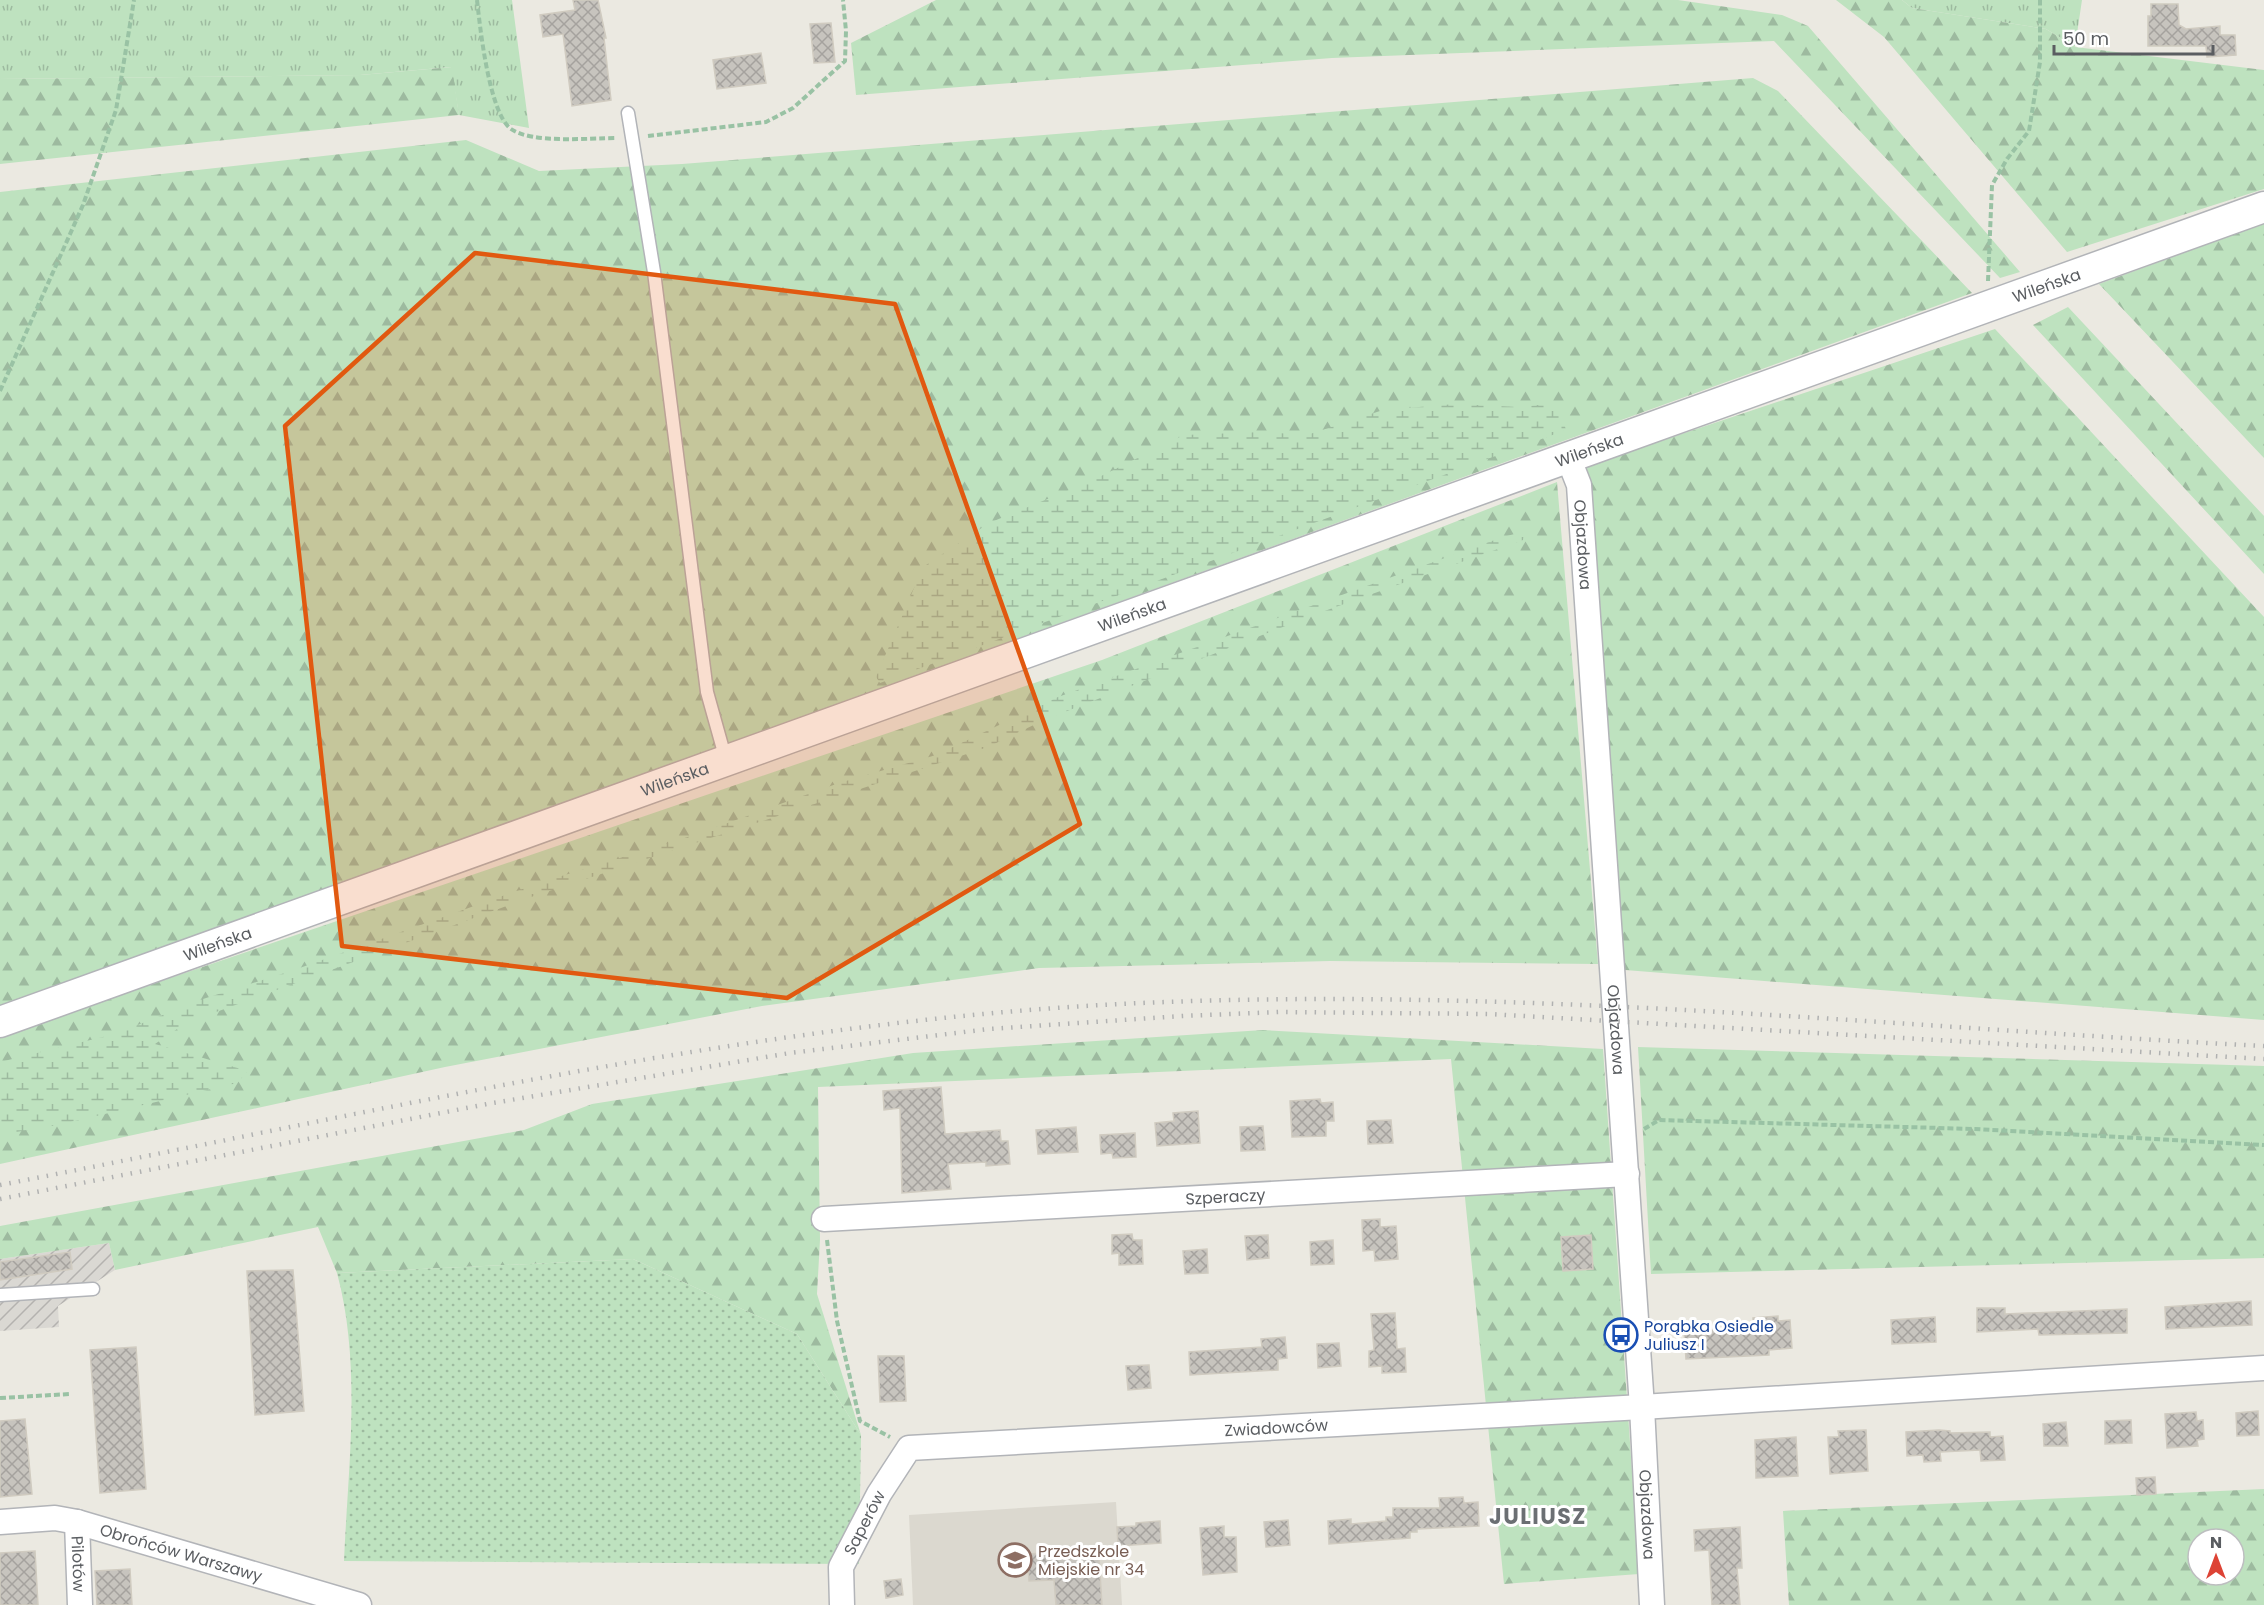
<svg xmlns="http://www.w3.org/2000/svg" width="2264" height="1605" font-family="Poppins,sans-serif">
	<defs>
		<pattern id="industrial-furrows" width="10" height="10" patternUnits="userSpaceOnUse" patternTransform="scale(1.5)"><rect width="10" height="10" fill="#dad8d3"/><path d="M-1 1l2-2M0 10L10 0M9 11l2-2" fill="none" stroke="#b4b2af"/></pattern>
		<pattern id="grass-tufts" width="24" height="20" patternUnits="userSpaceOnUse" patternTransform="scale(1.5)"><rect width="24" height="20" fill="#bee2bf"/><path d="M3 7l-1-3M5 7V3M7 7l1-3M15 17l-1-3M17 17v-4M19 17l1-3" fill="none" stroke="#9dba9f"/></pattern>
		<pattern id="forest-firs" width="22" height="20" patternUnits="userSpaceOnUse" patternTransform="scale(1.5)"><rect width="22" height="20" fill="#bee2bf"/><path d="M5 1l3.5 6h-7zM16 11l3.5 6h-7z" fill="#9dba9f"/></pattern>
		<pattern id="wetland-marsh" width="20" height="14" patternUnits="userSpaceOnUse" patternTransform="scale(1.5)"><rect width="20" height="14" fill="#bee2bf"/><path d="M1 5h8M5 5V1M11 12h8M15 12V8" fill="none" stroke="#9dba9f"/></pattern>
		<pattern id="park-dots" width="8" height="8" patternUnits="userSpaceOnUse" patternTransform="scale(1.5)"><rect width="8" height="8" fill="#bee2bf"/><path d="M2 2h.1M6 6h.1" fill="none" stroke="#9dba9f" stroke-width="1.8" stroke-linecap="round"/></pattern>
		<pattern id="building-cross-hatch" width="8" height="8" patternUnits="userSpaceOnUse" patternTransform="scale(1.5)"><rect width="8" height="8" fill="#c7c4be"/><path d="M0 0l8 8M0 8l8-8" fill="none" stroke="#a5a29e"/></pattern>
	</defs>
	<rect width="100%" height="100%" fill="#ebe9e1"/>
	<path fill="url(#industrial-furrows)" d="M109,1243L115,1270L58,1306L59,1327L0,1331V1259Z"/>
	<path fill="#dbd8cf" d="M1116,1502L1122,1605H913L909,1515Z"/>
	<path fill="url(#grass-tufts)" d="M0,0H512L529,128L459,115L451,67L360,75L0,79Z
		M1902,0H2082L2075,47L2046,29L1912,8Z"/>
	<path fill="url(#forest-firs)" fill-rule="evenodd" d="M936,0H1678L1782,15L1808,26L2020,272L2000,278L1774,41L1332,58L856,95L851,43Z
		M1836,0H1902L1912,8L2046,29L2075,47L2264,70V189L2067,252L1884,37Z
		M452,67L459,115L0,164V79L360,75Z
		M1753,78L1778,91L1972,293L0,1007V192L466,140L539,171L682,164Z
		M2264,223V458L2099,284Z
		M2068,307L2264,516V574L2033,325Z
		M1995,329L2264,617V1020L1625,970L1586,466Z
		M1557,482L1598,964L1330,961L1039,968L762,1006L445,1067L0,1164V1036L1102,660Z
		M1263,1030L1603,1049L1639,1574L1504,1584L1451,1059L818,1087L820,1240L817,1294L861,1435L797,1334L633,1259L337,1273L318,1227L115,1270L109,1243L0,1259V1226L524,1130L592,1104L913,1053Z
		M1638,1047L2264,1066V1258L1651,1274Z
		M2264,1489V1605H1789L1783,1511ZM2198,1539H2234V1575H2198Z"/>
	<path fill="url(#wetland-marsh)" d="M1558,403L1566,430L880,683L876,677L923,567L989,523L1089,482L1184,435L1264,432L1307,435L1383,410L1455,404L1518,407Z
		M1526,531L1523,540L1319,613L1044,720L988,747L534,896L186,1023L155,1044L248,1071L237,1083L62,1124L0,1135V1062L115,1034L203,999L294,970L539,883L694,835L839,783L936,755L1058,697L1503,537Z"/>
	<path fill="url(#park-dots)" d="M633,1259L797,1334L861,1435L859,1564L344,1561C348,1466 362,1366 337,1273Z"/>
	<path fill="url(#building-cross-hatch)" stroke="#d0cbc0" stroke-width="1.5" d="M573,0H598L606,38H604L611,100L572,106L563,34L543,37L540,15L575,10Z
		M2151,4H2178L2179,25L2186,29L2220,26V35H2235L2236,55L2207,57L2206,46H2148V16H2151Z
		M831,23L835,62L814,63L810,24Z
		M761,53L766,83L717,89L713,60Z
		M941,1087L945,1134L1000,1130L1001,1141H1008L1010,1164L986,1166V1162L948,1164L951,1189L902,1193L900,1108L884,1110L883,1091Z
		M1320,1099L1321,1103L1333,1102L1334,1121H1326V1136L1292,1137L1290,1101Z
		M1198,1111L1200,1143L1157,1146L1155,1123L1174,1121L1173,1113Z
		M1391,1120L1393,1143L1368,1144L1367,1121Z
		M1263,1126L1265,1150L1241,1151L1240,1127Z
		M1076,1127L1078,1152L1038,1154L1036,1130Z
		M1135,1133L1136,1157L1113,1158L1112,1153L1101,1154L1100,1135Z
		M1380,1219V1227L1396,1226L1398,1259L1375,1261L1374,1250L1363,1251L1362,1220Z
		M1132,1234L1133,1240H1142L1143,1264L1119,1265V1253L1112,1254V1235Z
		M1268,1235L1269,1258L1247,1260L1245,1236Z
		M1591,1235L1593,1269L1563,1271L1561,1237Z
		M1333,1240L1334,1264L1311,1265L1310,1242Z
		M1207,1249L1208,1273L1185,1274L1183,1251Z
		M70,1252L72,1269L0,1280V1262Z
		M293,1270L304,1411L255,1415L247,1271Z
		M2251,1301L2252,1325L2166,1329L2165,1307Z
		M1977,1308H2005V1314L2127,1309V1333L2039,1335L2038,1329L1977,1332Z
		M1395,1313L1397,1349L1405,1348L1406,1372L1382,1373V1366L1369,1367V1351L1374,1350L1371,1314Z
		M1778,1316V1321L1790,1320L1792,1348L1769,1350V1355L1686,1359L1684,1331L1753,1327V1318Z
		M1935,1317L1936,1342L1892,1344L1891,1320Z
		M1285,1337L1287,1358L1278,1359V1370L1190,1375L1189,1352L1262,1347L1261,1339Z
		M1339,1343L1341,1366L1318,1368L1317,1344Z
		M136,1347L146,1489L100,1493L90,1350Z
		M878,1356H904L906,1401L880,1402Z
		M1149,1365L1151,1388L1128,1390L1126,1366Z
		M2258,1411L2259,1435L2237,1436L2236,1413Z
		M2196,1412L2197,1421L2203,1420L2204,1439L2197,1440L2198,1446L2167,1448L2165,1414Z
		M25,1419L32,1494L0,1497V1421Z
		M2131,1420L2132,1443L2105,1444V1421Z
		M2066,1422L2068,1446H2044L2043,1424Z
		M1866,1430L1868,1471L1830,1474L1828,1437H1839L1838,1431Z
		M1939,1430L1950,1431V1433L1990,1432V1437L2003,1436L2005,1460L1981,1461L1980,1450L1940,1452L1941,1461L1924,1462L1923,1455L1907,1456L1906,1432Z
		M1796,1437L1798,1476L1756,1478L1755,1440Z
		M2155,1477L2156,1494L2137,1495L2136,1478Z
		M1463,1497L1464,1503L1478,1502L1479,1526L1417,1529V1532H1410V1538L1329,1544L1328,1521L1351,1519V1524L1386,1521V1517H1393V1508H1440L1439,1498Z
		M1288,1520L1290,1545L1266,1547L1264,1522Z
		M1160,1521L1161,1543L1118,1546L1117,1527L1136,1526V1523Z
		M1224,1526V1537H1236L1237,1572L1203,1575L1200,1528Z
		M1740,1527L1742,1568H1737L1740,1605H1712L1709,1550L1695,1551L1694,1530Z
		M35,1551L38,1605H0V1553Z
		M1065,1552L1066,1559L1099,1557L1102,1605H1056L1054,1580L1029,1581L1027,1554Z
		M130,1569L132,1605H97L95,1571Z
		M901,1579L903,1595L886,1598L884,1581Z"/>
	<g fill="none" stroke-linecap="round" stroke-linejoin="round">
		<g stroke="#b2b4b8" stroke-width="15">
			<path id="service" d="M628,113L654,272L707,692L726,760
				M0,1295L93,1289"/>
		</g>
		<g stroke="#b2b4b8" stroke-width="27">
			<g id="minor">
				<path id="s1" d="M1568,457L1579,485L1642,1407L1652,1605"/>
				<path id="s2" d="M824,1219L1627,1174"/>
				<path id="s3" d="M0,1522L55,1518L77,1522L359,1605"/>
				<path id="s4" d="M77,1522L80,1605"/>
				<path id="s5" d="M842,1605L841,1567L879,1494L909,1448L1642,1407L2264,1368"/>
			</g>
		</g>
		<g stroke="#b2b4b8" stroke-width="33">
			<g id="tertiary">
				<path id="s6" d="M0,1022L2264,207"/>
			</g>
		</g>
		<path stroke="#99c2a4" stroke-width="4" stroke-dasharray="6 3" stroke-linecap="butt" d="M477,0C480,27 489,113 511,129C532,144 591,138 617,138
			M648,136L766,122L793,108L845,61L846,31L843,0
			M1988,281L1992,185L2007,159L2029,131L2040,62V0
			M0,391L83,205L116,110L134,0
			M1644,1129L1659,1120L1975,1129L2264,1145
			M827,1240L837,1321L860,1421L890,1437
			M0,1398L70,1394"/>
		<use href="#service" stroke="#fff" stroke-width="12"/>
		<use href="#minor" stroke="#fff" stroke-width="24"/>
		<use href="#tertiary" stroke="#fff" stroke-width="30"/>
		<path stroke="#b0b1b1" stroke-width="4.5" stroke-dasharray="1.5 8" stroke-linecap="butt" d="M0,1185C359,1116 719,1029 1085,1006C1478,982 1872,1026 2264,1046
			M0,1199L487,1104L790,1053L989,1029L1182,1016L1279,1012L1489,1014L2264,1059"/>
	</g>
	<path fill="#e15910" fill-opacity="0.2" stroke="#e15910" stroke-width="4.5" stroke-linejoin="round" d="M475,253L895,304L1080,824L787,998L342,946L285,426Z"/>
	<defs>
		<g id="bus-ring" transform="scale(1.725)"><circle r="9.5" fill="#fff" stroke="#1a4fb4" stroke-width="1.5"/><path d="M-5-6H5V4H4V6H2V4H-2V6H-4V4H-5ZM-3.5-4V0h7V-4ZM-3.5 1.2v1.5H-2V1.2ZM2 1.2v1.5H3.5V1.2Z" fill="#1a4fb4"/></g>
		<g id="school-ring" transform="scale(1.725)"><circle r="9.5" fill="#fff" stroke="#8d6e63" stroke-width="1.5"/><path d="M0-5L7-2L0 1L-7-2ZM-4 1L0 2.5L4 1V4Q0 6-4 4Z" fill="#8d6e63"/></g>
	</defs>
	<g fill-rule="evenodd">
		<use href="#bus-ring" x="1621" y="1335"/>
		<use href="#school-ring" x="1015" y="1560"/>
	</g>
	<g text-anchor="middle" stroke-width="6" stroke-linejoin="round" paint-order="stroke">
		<g font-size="16" fill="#5a5d61" stroke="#fff">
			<text dy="6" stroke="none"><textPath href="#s6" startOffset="2175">Wileńska</textPath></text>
			<text dy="6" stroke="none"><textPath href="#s6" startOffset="1689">Wileńska</textPath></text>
			<text dy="6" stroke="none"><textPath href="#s1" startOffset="90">Objazdowa</textPath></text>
			<text dy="6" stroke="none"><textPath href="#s6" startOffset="1203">Wileńska</textPath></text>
			<text dy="6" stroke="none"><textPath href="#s6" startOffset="717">Wileńska</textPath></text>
			<text dy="6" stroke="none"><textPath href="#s6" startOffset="231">Wileńska</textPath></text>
			<text dy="6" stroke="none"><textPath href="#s1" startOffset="576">Objazdowa</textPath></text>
			<text dy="6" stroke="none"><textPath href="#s2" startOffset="402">Szperaczy</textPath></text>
			<text dy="6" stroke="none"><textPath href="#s5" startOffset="543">Zwiadowców</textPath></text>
			<text dy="6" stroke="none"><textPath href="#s1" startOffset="1062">Objazdowa</textPath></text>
			<text dy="6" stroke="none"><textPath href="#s5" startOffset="88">Saperów</textPath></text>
			<text dy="6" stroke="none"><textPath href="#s3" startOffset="186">Obrońców Warszawy</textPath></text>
			<text dy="6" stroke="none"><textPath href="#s4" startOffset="42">Pilotów</textPath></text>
		</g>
		<g font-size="16" fill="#164399" stroke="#fff" text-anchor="start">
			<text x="1644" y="1332">Porąbka Osiedle<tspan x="1644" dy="18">Juliusz I</tspan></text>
		</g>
		<g font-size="16" fill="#785e54" stroke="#fff" text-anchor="start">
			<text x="1038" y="1557">Przedszkole<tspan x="1038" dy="18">Miejskie nr 34</tspan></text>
		</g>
		<g font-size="22" font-weight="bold" letter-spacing="1.5" fill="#6b6f73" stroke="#fff">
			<text x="1538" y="1524">JULIUSZ</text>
		</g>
	</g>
	<g transform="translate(2216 1557)"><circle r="28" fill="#ffffff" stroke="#bdbec0" stroke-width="1.5"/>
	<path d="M0-4.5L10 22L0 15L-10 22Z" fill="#dd4335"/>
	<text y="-9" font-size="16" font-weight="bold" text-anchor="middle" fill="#5a5d61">N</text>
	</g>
	<path d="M2054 45v9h159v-9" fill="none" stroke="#5a5d61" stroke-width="3"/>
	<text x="2063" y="45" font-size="18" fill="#5a5d61" stroke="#ffffff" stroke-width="4.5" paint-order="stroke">50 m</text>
</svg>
